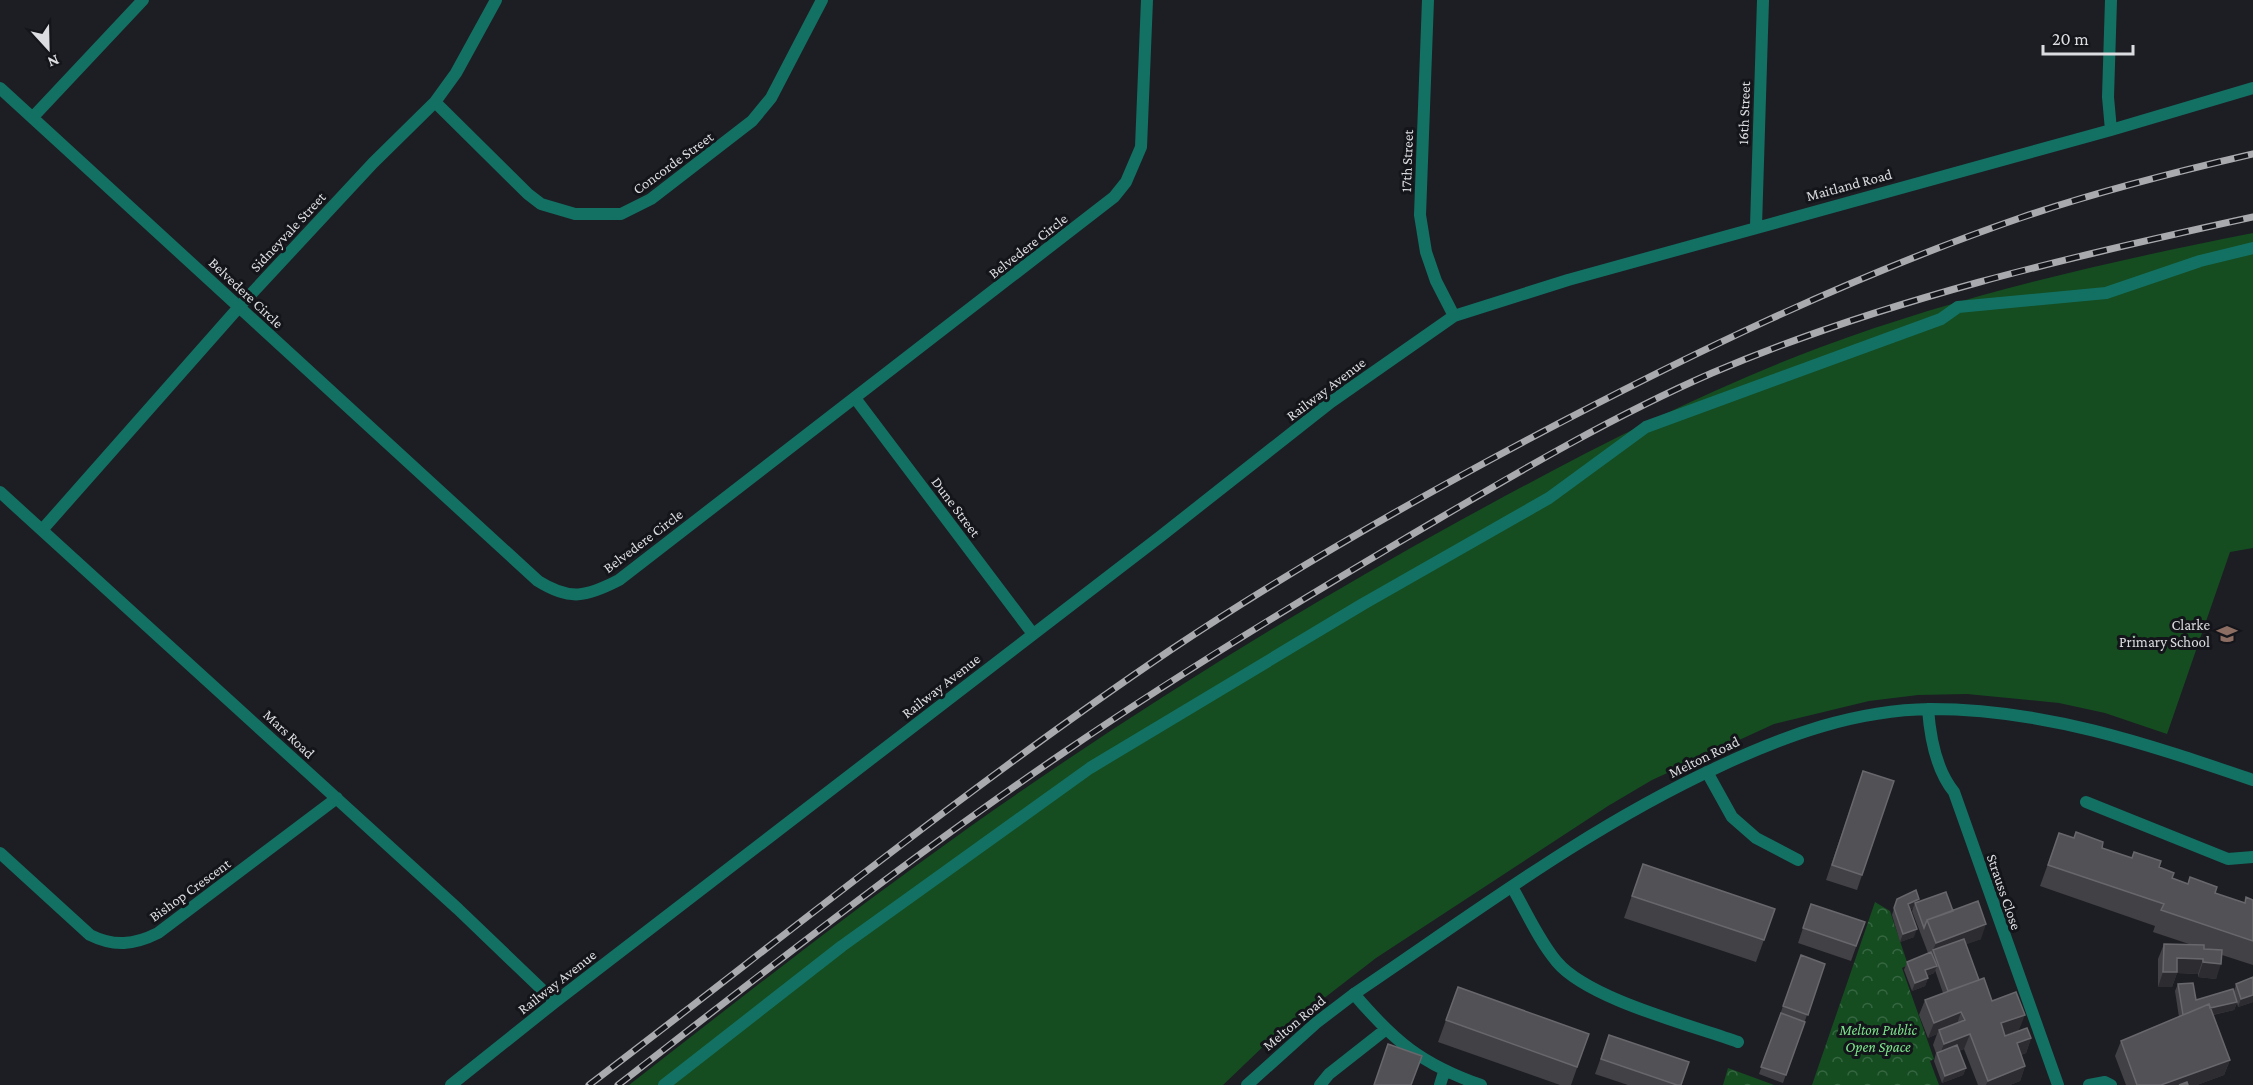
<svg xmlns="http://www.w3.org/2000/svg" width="2253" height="1085" font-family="'Crimson Pro',serif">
	<defs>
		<pattern id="park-crowns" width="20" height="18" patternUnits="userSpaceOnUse" patternTransform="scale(1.5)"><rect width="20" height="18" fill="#154d21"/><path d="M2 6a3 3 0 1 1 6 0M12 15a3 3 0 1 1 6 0" fill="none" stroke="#366641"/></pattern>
	</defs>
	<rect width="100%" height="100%" fill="#1d1e23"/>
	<path fill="#154d21" d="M2253,233V548L2230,552L2167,734L2105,713L2059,703L1967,694L1918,695L1869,701L1774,724L1652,780L1608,806L1376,958L1270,1040L1223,1085H629C742,997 854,909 971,826C1128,715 1292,613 1461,520C1578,456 1696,394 1821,347C1962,295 2106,262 2253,233Z"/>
	<path fill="url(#park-crowns)" d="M1875,902L1890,911L1908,965L1902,968L1934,1059L1930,1061L1939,1085H1812Z
		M1728,1068L1774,1085H1723Z"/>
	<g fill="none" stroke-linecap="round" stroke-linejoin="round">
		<path stroke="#137164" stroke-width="12" d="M1707,772L1732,817L1756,838L1798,860
			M2086,802L2228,859L2253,857
			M1512,887C1526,911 1539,941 1557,962C1588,999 1691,1025 1738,1042
			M1354,994C1394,1041 1421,1064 1481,1085
			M664,1085L842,946L1090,768L1363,604L1549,498L1646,427L1941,319L1958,307L2106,293L2200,261L2253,248
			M1320,1085L1329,1074L1385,1030
			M1440,1085L1444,1072"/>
		<path stroke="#137164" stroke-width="12" d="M1428,0L1420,215L1426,252L1436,281L1454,316
			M0,88L538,581C570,601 586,597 619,580L1114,197L1126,182L1141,147L1147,0
			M435,102L528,194L541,204L575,214H621L651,199L752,121L771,98L822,0
			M33,117L143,0
			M2111,130L2108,97L2111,0
			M1756,226L1763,0
			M855,398L1033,634
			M0,492L458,909L555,1002
			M42,530L239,307L373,163L435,102L456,73L496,0
			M1928,709C1930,736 1936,770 1954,792L2058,1085
			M0,853L90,935C114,947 134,945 158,933L337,798
			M451,1085L555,1002L1161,536L1331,402L1454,316L1568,280L2111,130L2253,88
			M1247,1085L1316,1023L1354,994C1473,914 1588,827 1718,767C1786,735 1855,710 1931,709C2045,709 2147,744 2253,780
			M2089,1085L2105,1082L2111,1085"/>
		<g stroke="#a9aaae" stroke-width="7">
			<path id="rail" d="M589,1085C781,939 969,786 1169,651C1284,574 1405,505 1527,440C1686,356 1849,277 2020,218C2096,192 2175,172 2253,154
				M618,1085C764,972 910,857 1063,753C1174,677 1289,607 1406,538C1505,480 1606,419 1712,373C1886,299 2069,257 2253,217"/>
		</g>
		<use href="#rail" stroke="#14151a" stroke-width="4.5" stroke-dasharray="14" stroke-linecap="butt"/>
	</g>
	<path fill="#424146" d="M1863,771L1862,875L1857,890L1826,880Z
		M2059,833L2159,867L2172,878L2244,903L2253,900V965L2222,955L2216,979L2198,977V974L2177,973L2172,987H2158V959L2164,944L2192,945L2153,932L2155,926L2040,886Z
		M1643,864L1775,909L1756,962L1624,918Z
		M1897,899L1918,902L1953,911L1981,939L1966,944L1979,980L1992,1001L2019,1030L2005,1035V1036L2031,1038L2026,1053L2021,1055L2025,1066L2020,1081L2010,1085H1978L1964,1049L1959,1051L1966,1068L1963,1075L1942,1083L1934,1061L1936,1053L1933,1045L1937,1034L1928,1038L1919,1015L1925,1000L1943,993L1935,970L1934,973L1927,976L1928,978L1925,986L1912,991L1904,970L1907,962L1928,953L1912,911L1913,908L1910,910L1914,937L1900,942L1892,915Z
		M1811,904L1865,922L1851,961L1798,943Z
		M1801,955L1825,964L1783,1083L1759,1074Z
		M2253,977V1002L2238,1007L2237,1003L2234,1010L2213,1015L2230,1060L2224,1075L2197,1085H2126L2115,1056L2121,1041L2179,1017L2175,991L2178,984L2196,1000L2234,991L2236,984Z
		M1458,987L1589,1034L1571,1085H1560L1438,1042Z
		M1609,1035L1681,1085H1628L1595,1074Z"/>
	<path fill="#2c2c31" d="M1919,899L1917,906L1915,903L1913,908L1905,912L1908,904Z
		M1986,924L1981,939L1935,956L1933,950L1936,943Z
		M1917,929L1914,937L1900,942L1903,934Z
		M2177,958L2203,959L2198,974L2177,973L2172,987H2158L2163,972Z
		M2203,962L2221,964L2216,979L2198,977Z
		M1937,966L1934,973L1922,978L1925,970Z
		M1928,978L1925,986L1912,991L1915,983Z
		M2253,995V1002L2238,1007L2241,999Z
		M2237,1002L2234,1010L2180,1022L2183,1015Z
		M1961,1012L1956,1027L1939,1030L1937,1034L1928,1038L1934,1023Z
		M2025,1015L2019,1030L1995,1038L2001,1023Z
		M1970,1034L1964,1049L1938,1059L1944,1044Z
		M2031,1038L2026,1053L2011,1058L2017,1043Z
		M2230,1060L2224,1075L2197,1085H2161Z
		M2025,1066L2020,1081L2010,1085H1986L1988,1081Z
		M1966,1068L1963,1075L1942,1083L1945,1076Z"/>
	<path fill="#525256" stroke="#68676c" stroke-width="1.5" d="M1863,771L1894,781L1862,875L1832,865Z
		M2076,832L2103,842L2102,848L2132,858L2134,852L2161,861L2159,867L2174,873L2172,878L2188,884L2190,877L2217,887L2215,893L2245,903L2246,897L2253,900V941L2161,910L2164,904L2048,865L2059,833L2074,838Z
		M1643,864L1775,909L1764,940L1632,896Z
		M1916,890L1919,899L1908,904L1917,929L1903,934L1894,908L1897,899Z
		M1946,892L1953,911L1927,920L1924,928L1915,903Z
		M1978,901L1986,924L1936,943L1927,920Z
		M1811,904L1865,922L1856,946L1803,928Z
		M1964,939L1979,980L1948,991L1933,950Z
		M2164,944L2204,945V949L2222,950L2221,964L2203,962V959L2177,958V972H2163Z
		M1931,952L1937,966L1925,970L1928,978L1915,983L1907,962Z
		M1801,955L1825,964L1808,1015L1783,1006Z
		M2253,977V995L2241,999L2236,984Z
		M1984,978L1992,1001L2016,992L2025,1015L2001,1023L2005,1036L2027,1028L2031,1038L2017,1043L2025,1066L1988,1081L1970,1034L1944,1044L1939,1030L1965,1020L1961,1012L1934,1023L1925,1000Z
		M2193,983L2196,1000L2233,989L2237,1002L2210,1008L2209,1004L2188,1013L2183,1015L2178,984Z
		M1458,987L1589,1034L1577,1067L1446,1020Z
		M2209,1004L2230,1060L2161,1085H2137L2121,1041Z
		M1781,1013L1805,1022L1786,1075L1761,1067Z
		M1609,1035L1689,1062L1681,1085H1677L1601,1059Z
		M1388,1044L1422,1056L1411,1085H1374Z
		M1957,1045L1966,1068L1945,1076L1937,1053Z
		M2187,1082L2188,1085H2179Z"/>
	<defs>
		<g id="school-bare" transform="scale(1.62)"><path d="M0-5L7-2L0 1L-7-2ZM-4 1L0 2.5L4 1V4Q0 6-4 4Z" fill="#8d6e63" stroke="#14151a" stroke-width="2.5" paint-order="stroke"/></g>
	</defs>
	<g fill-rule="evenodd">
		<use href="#school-bare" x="2227" y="634"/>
	</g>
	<g text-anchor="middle" stroke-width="6" stroke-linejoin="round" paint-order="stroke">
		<g font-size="15" fill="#dcdde0" stroke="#14151a">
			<text transform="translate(1744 113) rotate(-88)" y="5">16th Street</text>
			<text transform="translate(1407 161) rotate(-88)" y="5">17th Street</text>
			<text transform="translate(673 163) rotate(-36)" y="5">Concorde Street</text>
			<text transform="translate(1849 185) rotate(-15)" y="5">Maitland Road</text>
			<text transform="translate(288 232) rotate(-47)" y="5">Sidneyvale Street</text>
			<text transform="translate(1028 246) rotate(-38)" y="5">Belvedere Circle</text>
			<text transform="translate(246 293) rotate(43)" y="5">Belvedere Circle</text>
			<text transform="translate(1326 389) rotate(-37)" y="5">Railway Avenue</text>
			<text transform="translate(956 507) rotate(53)" y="5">Dune Street</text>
			<text transform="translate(643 541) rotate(-37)" y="5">Belvedere Circle</text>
			<text transform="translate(941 686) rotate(-38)" y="5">Railway Avenue</text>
			<text transform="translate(289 734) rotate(43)" y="5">Mars Road</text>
			<text transform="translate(1704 757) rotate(-26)" y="5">Melton Road</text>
			<text transform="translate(190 890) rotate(-36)" y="5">Bishop Crescent</text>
			<text transform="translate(2004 892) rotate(71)" y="5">Strauss Close</text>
			<text transform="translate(557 982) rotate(-38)" y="5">Railway Avenue</text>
			<text transform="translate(1294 1023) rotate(-40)" y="5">Melton Road</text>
		</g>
		<g font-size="15" fill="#dcdde0" stroke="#14151a" text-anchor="end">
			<text x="2210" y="630">Clarke<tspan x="2210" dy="17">Primary School</tspan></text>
		</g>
		<g font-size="15" font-style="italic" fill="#7be38b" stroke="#14151a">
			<text x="1878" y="1035">Melton Public<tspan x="1878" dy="17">Open Space</tspan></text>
		</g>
	</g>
	<g transform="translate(48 48) rotate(158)" stroke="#14151a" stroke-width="4.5" paint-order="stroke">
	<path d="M0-4.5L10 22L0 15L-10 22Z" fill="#dcdde0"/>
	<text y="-9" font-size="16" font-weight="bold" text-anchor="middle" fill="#dcdde0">N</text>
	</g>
	<path d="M2043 45v9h90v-9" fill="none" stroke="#dcdde0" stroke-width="3"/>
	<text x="2052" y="45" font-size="18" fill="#dcdde0" stroke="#14151a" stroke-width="4.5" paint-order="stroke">20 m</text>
</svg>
